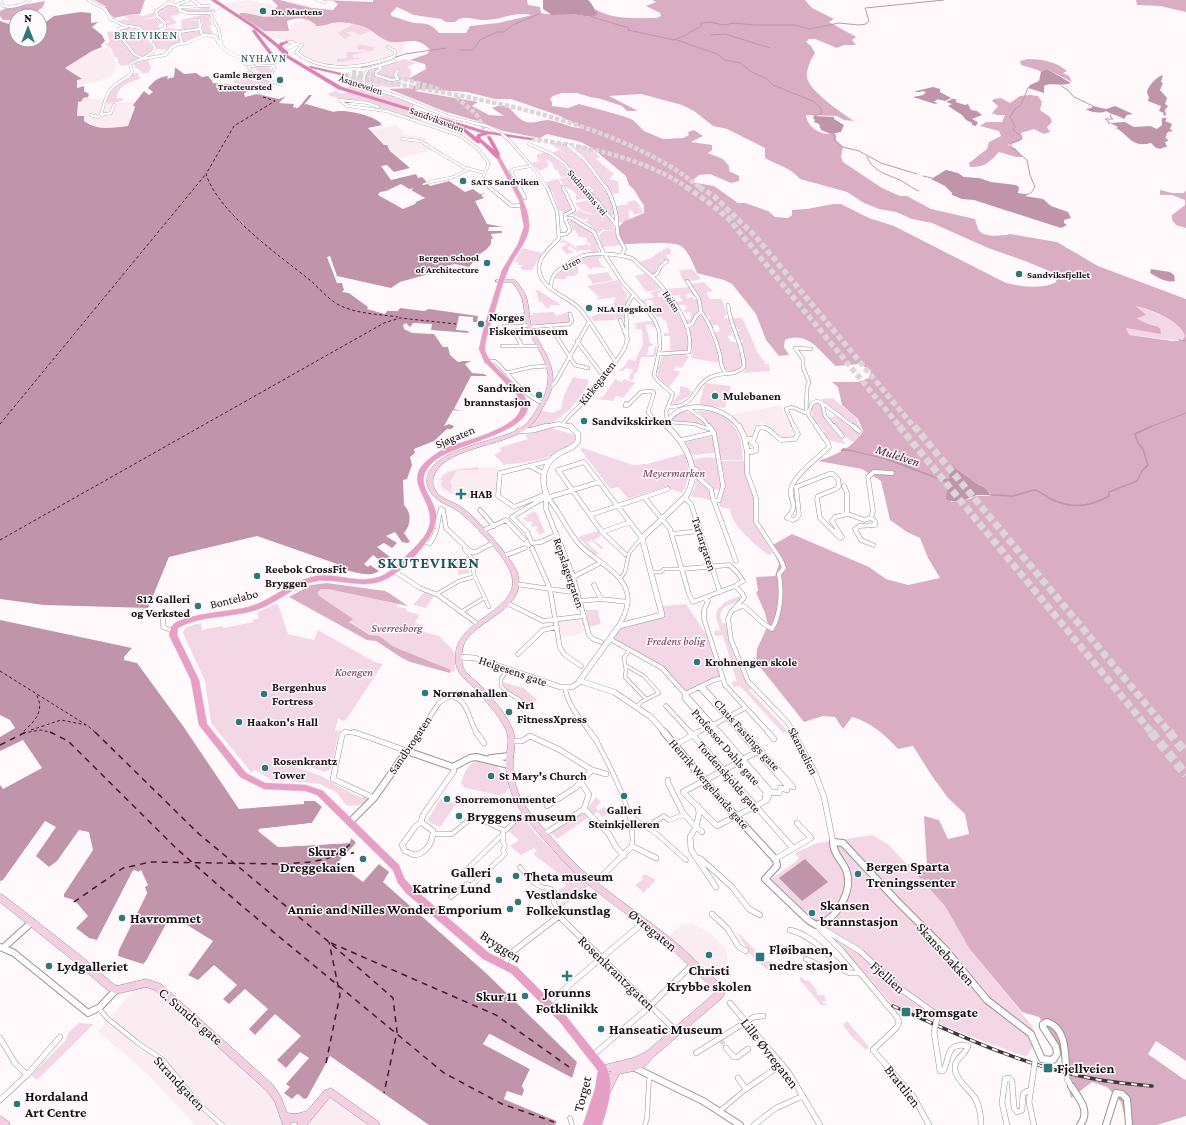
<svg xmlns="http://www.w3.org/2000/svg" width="1186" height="1125" font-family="'Crimson Pro',serif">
	<rect width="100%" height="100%" fill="#fff9fc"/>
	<path fill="#fbecf2" d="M247,0L286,8L267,21L291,29L289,26L306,18L354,22L391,33L405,43L404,51L390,59L355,68H347L307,60L295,53L301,43L300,42L276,39L225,4Z
		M111,46L110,51L117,66L112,76L96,82L77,85V80L81,79L70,70L65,68L92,51Z
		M88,97L92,99L106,98L108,102H135L129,120L131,121L128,127L103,129L85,122L77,116L78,102L82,101L83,98Z
		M397,125L405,134L426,138L430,146L434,150L399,158L370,130Z
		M780,405L796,434L793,438H780L766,425L760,423L755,425L754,436L749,437L746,436L738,422L731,415Z
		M480,467H499L497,488L490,494L476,499L446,493L438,486V480L439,477L447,471Z
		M582,618L585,631L574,636L561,637L558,621Z
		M692,923L712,935L726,949L728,961L725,970L716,976L669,936L682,924Z
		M151,984L267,1088L288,1125H195L147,1074L98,1031L138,985Z
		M332,1098L337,1100L371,1125H302L328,1100Z"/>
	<path fill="#f4d7e4" d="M166,4L175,5L180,14L171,16L177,23L166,27V23L171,21H164L157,13L158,10Z
		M201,7L202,8L210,7V9H215L216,12H210V9L209,12H201L209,13L211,18L209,19L213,25L209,26L214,34L203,33L201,19L189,21H198V26L201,35L183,42L179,32L181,43L165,50L157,49L148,37L162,31L166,28H172L181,24L172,29H180L182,27L181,20L201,15V12L186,13L181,9H200Z
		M155,12L154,17L141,19L159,18L163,22L159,25L158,27L163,28L148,34L141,27L118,22L123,19L128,20L129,18H125V16C131,13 137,14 143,16Z
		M354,24L374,29L361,35L351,31L346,33L352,35L345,39L337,33Z
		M128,27L132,29L135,28L141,33L128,34L134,41L131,36L140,34L144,40L146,39L154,49L143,57L136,55L119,32V30Z
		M117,31L116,32L122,40L140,58L128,65L121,66L118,62L117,57H114L111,48L107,45H103L110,42L107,32Z
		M360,44L376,48H374V50L353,55V58H361L343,62H337V59L347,58L346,52H366L365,50H358L357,47Z
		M405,59L416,63L407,67L411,70L412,74L409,77L410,79L403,80L399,79L396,74L400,71L398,69L394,72L395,76L398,78L395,80L377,74L380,67Z
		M139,60H148L151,67L149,73H141L140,70L135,68L133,64Z
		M255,66H270V69H273L268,76L263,77L275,85H263V86H266L259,88L256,86L249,87L232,82L237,79L240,82V79L248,78L254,81L261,79L249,71L251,75L247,77L242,76L243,72L250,70L257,75L262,74L254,68Z
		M377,67L380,69L375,74C382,81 394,80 403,82C396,88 392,89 383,86L373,88L366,85L365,80L366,73L372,68Z
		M133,73H139L138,76L141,78C131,83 117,85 117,98H122L123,99L122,101L108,104L106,100V96L116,85L130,77Z
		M358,75L361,79L358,80H362L364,86L392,95L396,96L394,98H400L416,105L411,108L345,88L352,85V82L346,84L344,80Z
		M335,91L342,94L347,92L366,97L364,98H370L431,116L421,121L382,109L360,100L351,101L348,99H341L329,96L330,95L327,94Z
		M549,143H562L580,156L577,157H581L594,172L583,174L594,172L603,187L604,189L603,190H605L612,202L616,215H609L602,205L603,202L601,203L597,199V197L590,192L594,191L589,186L585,187L566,163L576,162L565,163L552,153L559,150L568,155Z
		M581,145L591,149L600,157L596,159L614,174L609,179L618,181L619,193L610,194L592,166L574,148Z
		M544,152C566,162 575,182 591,198L576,200V194L570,189H568L559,179L570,176L561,177L557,170L564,168L555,170L552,163L546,159L547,157L546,159L549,166L540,171L531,163L539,161L537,158V155Z
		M558,179L566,192L573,210L566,214L559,210L554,195L546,182Z
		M592,199L609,219L608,220H610C616,229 615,238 622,245L602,247L599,235L603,231L613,230H603L604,228L598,234L590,225L584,222L589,221L586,220L590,216L584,220L571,214L579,210L591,215L602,213L592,214L579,209L580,207H578L575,203Z
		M635,200L641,206L636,208L641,207L643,211L642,213L634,215L632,211L634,208L632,211H629V220L623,223L619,222L616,206L628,204L627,202Z
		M569,220L584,226L580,229L585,227C593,233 599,242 598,252H591L589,246L591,244L586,242L587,238L579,237L575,230H573Z
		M563,239L579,250L575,246L588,244L590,250H580L578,252L570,246L567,248L574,253L566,254L561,247L568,244L564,242L558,244Z
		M669,247L671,251L670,255H666L667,258L665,261L656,260L664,262L656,268V274L653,275L636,263L651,258L660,251L663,253L662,250Z
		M523,248L542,253L532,270H522L520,267L523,266L522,265H517L519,263L514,262Z
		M594,255L604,257L598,259L602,266L606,267L605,268L593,267L591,270L585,264L578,265V274L574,273L577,276H568L565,279H555L557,275L566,267L573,273L568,266L586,257Z
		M692,269L701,279L686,282L683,281L679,270Z
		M608,272L613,280L593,284L587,275Z
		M646,273L662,289L646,292L635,276Z
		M618,280L626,293L624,294H627L624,319L617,320L615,316L616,320L594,321L590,317L601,313L603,311L614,312L615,307L613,303L615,302V297L596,300L599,297L587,286Z
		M704,282L713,291L706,293L710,299H722L727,315L724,316L725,318L729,319L731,325L728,326L732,327L733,331L731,333L736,337L734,338L732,335L728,336L730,341L738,343L739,346L738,352H741L743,363L742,369L733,372L724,369L713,333L720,331L718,325H713L714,328H711L708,320H710V317L703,312L701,302L690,284Z
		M689,287L695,296H693L691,293L685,295L687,298L692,297L694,299H697C702,309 697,314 691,323H687L685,320L691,319L690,312L686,313L683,310L687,309L685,305H676L675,302L683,301L679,297L681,296L680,295L673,296L671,293L669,294L666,289Z
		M536,290H538L561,305H550V308H546L542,302H539Z
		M661,290L662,291L657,294L659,297L665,296L669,299L682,320L689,340H687L689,342L688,352C680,352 669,355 663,350L670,351V336H664V333H669L666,321L662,319L661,318L663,317H657L649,308V306L654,304L650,300L645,301L647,303L645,304L642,300L654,297L650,292Z
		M1136,305C1150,311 1181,320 1185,336L1182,341L1129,335L1125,328L1161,333L1155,325L1141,322L1136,317L1145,315Z
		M570,311L571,313L569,314L571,320L569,323L537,326V324H532L530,315H533L532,313L554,312L556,316Z
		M702,315L706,322L717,352L719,363L691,358L692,347L689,328L695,324L697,316Z
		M732,318H742L747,328L757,351L766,364H769L770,371L744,373L746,363L744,354H746L744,353L740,343L743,342L742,340H739L736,332L739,331L737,327H734Z
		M647,321H652L655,327H652L651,324L646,325L650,343L653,344V346H649L647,355H653L655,346H657L655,357H641L637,373H635L633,380L628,379L633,370L626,368L623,371L618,370L623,368L629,359L635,361L643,344L642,329H635L637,326L633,324Z
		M668,354H686L689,357L682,368L676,366L674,370L679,371L680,373L669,387C654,376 655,374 662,357Z
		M573,377L589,380C585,393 568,414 555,421C548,426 536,427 527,428L539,410L553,413L561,409L564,395Z
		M615,379L622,382L624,379L635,383L623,398L616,396L613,401L598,399L603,397Z
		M705,383L731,386L725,408L699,405Z
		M680,386L693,389H688L692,392L689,396L675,404L672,403L680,393Z
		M833,398L856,418L861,430L830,409L821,399Z
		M818,402L823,405C824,424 835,430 846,444H844L831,441L822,433L825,432L819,424H815C812,417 810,410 814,403Z
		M685,411L694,414L706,424C700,426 679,421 670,421C673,414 679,412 685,411Z
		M697,411C717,409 736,420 741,441C742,447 742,454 743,460H720C717,435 717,428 697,411Z
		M836,416L858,431L862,439L856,443C845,440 835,427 828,418Z
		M551,428L576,435V439C565,458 524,463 504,465L494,455L502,451L499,448L528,439L525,435Z
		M713,436L716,450L714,453L695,455L691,453L686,458C690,474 690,478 682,493L666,487L628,499L618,487L610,489L580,449L583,448L633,465L647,464L690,452L686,442Z
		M704,457L716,458L721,489L713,490L708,484L702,479L692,460Z
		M721,461H744L749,483L754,495L756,525L773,554L768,555C757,546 730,525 730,509L720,507C719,501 723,497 724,491C727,482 723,471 721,461Z
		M478,467V470H457L450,482L452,486L451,491L454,494L489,493C486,496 481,498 477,498C466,497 449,495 442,486L441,484L443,481L441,479C449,467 466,469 478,467Z
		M696,478L710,490L711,501L703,498L690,497L695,487Z
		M533,512H536L545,532L538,535L539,532L535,530L538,528L535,526L532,527L531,525L533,524L531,521L528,522L522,518L527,517V515Z
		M598,531L601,536L594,540L604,548L601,549L592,540L587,542L591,547L599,553L596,555L578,537Z
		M468,556L471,565L469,573L458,575V569L450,564C457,560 462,561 468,556Z
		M321,589H329L398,604L397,607L406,608L407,611L420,615L415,622L425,629L421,631L439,636L452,649L455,655V670L454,672L408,657L348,621L318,595V592Z
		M425,591L437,595L433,597L426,608L413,605Z
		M739,596L741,599L740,600L723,608L720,615L722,623H726C728,643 739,673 752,689L749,690L788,731L783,733L740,686L734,687L731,682L737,681C732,670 726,640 722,635L715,636L714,631L720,630L716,618L717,610L725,602Z
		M275,604H278L288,634L314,640L318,630L375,662L383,664L346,720L344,721L338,719L335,731L341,730L338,735L331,769L325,772L299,763L296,767L324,777L334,784L362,798L365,794L370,797C365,806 356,807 346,805L336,792L320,784L286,780L284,782L273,781L256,770L251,772L211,723L205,681L183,633C185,625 194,625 201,623L202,630L222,626L223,628L253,622V620L258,619V612Z
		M686,604L712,643L722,678L685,694L662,668L610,639L619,626L662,615V606Z
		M586,610H598L601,624L588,627Z
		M503,682L524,688L537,700L531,705L509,692L502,683Z
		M480,761L498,765L497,767L507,776L509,787L505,793L499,795L465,788L461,783C465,771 467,763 480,761Z
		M596,797L601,802L596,807L598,811L604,807L609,813L603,817V819L598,812L592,815L588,808Z
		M441,798L456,804L440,827L429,822L428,819Z
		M583,811L589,817L557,839L550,832Z
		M522,816L537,835L589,886L561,908L559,905L568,899L563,894L555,900L559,889L567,886L561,879L559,881L557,880L562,876L533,854L537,851L534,848L521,855L510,846L519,840L508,831Z
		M872,835L889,845L945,906L969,948L1033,1027L1032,1048L1026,1057L964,1034L891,1003L830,935L771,879L797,861L799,858L795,853L817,843Z
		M645,874L656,880L650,886V888H647L644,893L635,885L643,879L641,877Z
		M736,931L755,950L758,957L765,961H772L781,970L772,965L767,970L766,969L750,954Z
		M802,977L805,981L808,980C813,985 816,988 818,995H824L826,1001H823V1003L828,1004L822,1006L799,979Z
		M847,1021L869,1047L866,1050L851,1036L843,1025Z
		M79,1023L94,1024L37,1080L31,1075L65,1041L69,1032Z"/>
	<path fill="#daaec2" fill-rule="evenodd" d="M94,0H145L140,14H133L114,18L109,13L105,6Z
		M272,0H280L312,8L333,10L338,4L333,1L321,0L373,2V0H527L528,5L540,7L541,13L546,14H572L592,17L596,12L595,9C612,20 637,18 656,18L661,16L660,13L646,6L656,2L652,0H805L812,8L834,19L829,22L856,37L852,40L856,45H844L837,48L815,39H809L806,42L811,46L815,53C811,59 806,70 807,77C808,90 843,114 854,121L844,120L837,116L806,115C807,127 822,137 834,133L836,135V140L843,147L841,157L843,162L882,188L900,196H907L931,209L975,219C976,222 977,226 978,229C983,238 1001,236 1010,234L1057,242L1098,266L1186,299V1061L1156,1041L1148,1054L1185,1080L1186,1079V1116L1157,1125H1127L1121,1102L1107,1087L1092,1082L1071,1098L1062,1053L1039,1017L1022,1012L969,948L945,906L907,864L927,866L924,816L939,820L948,839L969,834L965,814L948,798L932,776L913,746L898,749C885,735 871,722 852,717L843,729L835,717L823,716L804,722L756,662L757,649L768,625L765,613L756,592L758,591L756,577L775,576L779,564L771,546L792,534L869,567L886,579L908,585L940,578L928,558L920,538L907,532L890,520L881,481L862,469L818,461C834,456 854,447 863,431L858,419L842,405L838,387L832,382H858L869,378L871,370L859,364L836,366C820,353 809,330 785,340L784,347L789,355L779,356L766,340L756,314L732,284L724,280L697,273C693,264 688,249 679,245C668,241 636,244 623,244L617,228L625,221L644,213V205C638,198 636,190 629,185L626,176L592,148L581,142L547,134L540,138L503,131L481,122L446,112L389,89L411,88L419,83L408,79L426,69L425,64L410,60L427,54L430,50C417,35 407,44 392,42C382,41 374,31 365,27C356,24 342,21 332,23C326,25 323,26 317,26C308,17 298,17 287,21L289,31H264L239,15L240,13C251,12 262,19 273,16L274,14L273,11L278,6ZM397,7L414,15L441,19L446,22H455C464,13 475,21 487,20C504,19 514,11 532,15L498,23L470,26L466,33H439C428,19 421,26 407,21C401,19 396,17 391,16V13ZM422,89L467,92L495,99H511L560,116L582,128C569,128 560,121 548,120C540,120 532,125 524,121C510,114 512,100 492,108L504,116L489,115L472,106L478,102L415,91ZM562,93H577L590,97L601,99L622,106L627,111H638L609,96L641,94L682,105L694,111L713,126L727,129L765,148V158C777,165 791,168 800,179L847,192L864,203L879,209L896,212L912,219L932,223L988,248L1025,261L1054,273L1058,277L1055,283C1039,289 1023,287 1006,283L894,226L869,218L841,204H833L807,209L792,210V215L788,218L775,217L768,211L745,203H738L714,186L691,182L699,175L710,174L731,183L739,181V176L729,171V166L723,159L708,153L712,150V145L691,142L703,136L694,130L688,132L689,135L683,138L663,139L644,131L633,120L623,116L579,104L568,108L552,106V102L550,99L553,96ZM1136,306C1150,309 1181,321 1185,336L1182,341H1173L1129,335L1126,328L1161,334L1160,328C1153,324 1143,324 1137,318L1146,315ZM955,468L979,485L984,487L986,490L991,494L990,496H975L970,499L951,502Z
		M1136,0H1186V12L1160,6L1137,5Z
		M45,1L43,7L36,12L37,14L34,16H16V20H3L0,16V11L6,8Z
		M1028,59C1042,59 1057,62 1067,71L1063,73L1069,76L1072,82L1047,69L1041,72L1038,70L1021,65L1020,61Z
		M1030,95L1038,96L1042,102L1040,110L1050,117L1052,122L1047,127L1050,132L1044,134L1034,129L1021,133L1022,137L1020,141L1008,145L1015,148L1023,157H1016L999,152C989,163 985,167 970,167L969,163L987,149L989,142L1001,136L999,131L980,126L986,122H1002L1005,115H997L992,113L998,106L992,101L994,99L1001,98L1010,103L1020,96Z
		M1160,190L1172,193H1184L1186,190V228L1176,225L1172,220V215L1185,205V200L1172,195H1160Z
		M327,583L385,591L389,593L408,606L328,589H321L318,592V595L353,619L349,622L370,635L379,636L394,647L451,670L450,673L410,662L402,658L376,641L367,640L289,597L311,585Z"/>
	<path fill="#c095a9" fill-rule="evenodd" d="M543,0H588C593,4 594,10 598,14L592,17L572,14L552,15L543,9Z
		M80,12L91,13V23L98,22L92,27L102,35L105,41L101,45L102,47L92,51L65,68L82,79L77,80V88L84,86V91L89,94L88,97L83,98L82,101L78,102L77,116H84V121C97,131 113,128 128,126L135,107L133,105L144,91L149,95L153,92L148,88C155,80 158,77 168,76L167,79L174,77L175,68H176L184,74L196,73L202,77L208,76L213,82L212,83L228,84L240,91L244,90L248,92L244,93L245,97L257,94L279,99L286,96L279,103L294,104L293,107L298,108L309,95H312L304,105L306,104L334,112C342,108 378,116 382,125L368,128L384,145H387L390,151L410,168L394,172L387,165L381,166L391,180L416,174L418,178L422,177L427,182L422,184L423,185L428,184L430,186L449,181L465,192L473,189L480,194L486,193L481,195L484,198L475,201L487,224L503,227H489L488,231H502V233L491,234L493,239H491V244L487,249L480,254L469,267L455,264L434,269L436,272L400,282L391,288L337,276L330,256L327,257L337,283H342L344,290L342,292L349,293L368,307L367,309L385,314L387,311H398L400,308L424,311L429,309L478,316L477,322H473V317L459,316L456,330L468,331L469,333L431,330L432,324L413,323L410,327L406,323L403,325L404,329L412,333L434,334L443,347H448L450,355L458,362L464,361H471L465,364L472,373L484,374L487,376H471L454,409L462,411L453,410L444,426L449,424L454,426L452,429H447L434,441L414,449L415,453L410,457L412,465L407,479L403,480L404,505C412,513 411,525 404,533L410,542L407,543L402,542L395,532L386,536L397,543L392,548L384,543L377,547L390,557L382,562L373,555L364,564L368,567L370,565L379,571C369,578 357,572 345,570L343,566L257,536L169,557L148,608L44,605L0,599V21L12,25L14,30L10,31L14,39L40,40V26L54,16ZM401,184L409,189L414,188L411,190L425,198L416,202L415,204L403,209L378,195L380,192L386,191Z
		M1047,69L1071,83C1061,87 1053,82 1044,86V93L1028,88L1030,85L1039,81L1041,72Z
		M1163,75L1161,82L1163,83L1160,90L1167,98L1165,104L1168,106L1165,110L1166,115L1164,116L1163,114L1164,113L1159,111L1161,106L1148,101L1149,97L1147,93C1147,87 1156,77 1163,75Z
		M933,87L940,89V92L951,98L945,101C940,100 938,98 934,102L938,103L935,104L913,97L923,95L926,92L922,91L920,92H915L916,91Z
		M952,99H956V102L965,105L968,104L971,110L977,111L982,115L972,119L978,122L976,126L972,125V123L966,120L962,115L948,106L952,104L946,102Z
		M1093,106L1106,109L1115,106L1133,114L1127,115L1124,119C1118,115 1112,115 1106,111C1102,114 1089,112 1086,109L1091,108Z
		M814,116L834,117V119L844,125L841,132L831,134L821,130L819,124L814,122L815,120L813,118Z
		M1162,118H1167L1165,121L1172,124L1170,129L1173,131L1168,132L1166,135L1167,136L1165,137L1168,140V141L1165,142L1167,147L1161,148L1162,149L1156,148L1151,143C1131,148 1130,136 1116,128L1118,127L1110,123L1125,122L1134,127L1150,126L1157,129L1162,125Z
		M946,170L958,173L964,177L979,178L991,182L1016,185L1019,187L1018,193L1025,194L1031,193L1025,196L1043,199L1051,206L1068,212L1071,218L1064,220V223L1067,225L1061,228L974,200L962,199L952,195V193L945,186L931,179Z
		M1151,269L1170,272L1174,275L1175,281C1166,283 1157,277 1150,273Z
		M843,448L896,461L941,479H949L951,465L979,485L984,487L991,495C986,496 979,494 974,496C965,500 956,504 946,499L948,483L884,459L850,451H840Z
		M0,620L132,648L124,657V660L137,663L183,726L239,809L304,804V801H315L322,807L312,823L259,829L278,847L349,843L351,838L356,843L337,863L363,882L379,864L389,872L383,882L487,974L577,1062L572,1078L490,1034L483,1044L530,1069L522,1086L525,1090L522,1096L507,1093L504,1099L557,1121L555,1125H429L330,1056L307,1098L304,1099L298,1094L296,1095L292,1099L284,1093L290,1087L286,1084L309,1058L300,1052L286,1068L277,1060L301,1036L275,1014L255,1035L249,1029L268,1009L245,989L229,1004L223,999L237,985L214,965L198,980L188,975L212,941L171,915L146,961L143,964L118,956L119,949L147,893L138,872L134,870L132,872L97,940L89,938L76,928L88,916L76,902H73L74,900L64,897V894L93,850L89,832L79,830L57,861L49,867L36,856L56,827L45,821L3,880L0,881V785L3,789L42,768L23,740L0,751V737L15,728L10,720L0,715Z
		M805,859L828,882L802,901L779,878Z"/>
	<path fill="#fff9fc" d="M322,807L323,809L312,825L261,831L278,845L348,841L350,837L351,840L349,843L278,847L258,831L259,829L312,823Z
		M134,870L138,872L141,870L148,885L145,887L147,893L118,952L116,951L145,893L136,872L134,873L98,940H97Z
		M171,915L213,941L188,975L186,974L210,942L171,917L149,959L148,958Z
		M489,1034L572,1078L571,1080L490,1036L486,1043L532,1068L524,1086L526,1090L523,1098L509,1094L507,1098L557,1118V1121L504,1099L507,1091L522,1096L524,1090L522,1086L530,1069L483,1044Z"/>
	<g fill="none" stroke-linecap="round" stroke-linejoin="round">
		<path stroke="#c095a9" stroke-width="1" d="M592,17L629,28L628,30L674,40
			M711,35L725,34L770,48
			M673,40L684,36L701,26V23L710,22L724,25L734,23L754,25H794L810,29L839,23L859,25L866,24L869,21L865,8L944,0
			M677,40L717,54L725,60L740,63L750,71L767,79L773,85L813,101L820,107L822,113L814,116
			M477,45L480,40L497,32H504L513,25L539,14
			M460,50H473L476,46
			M393,58L405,54L446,48
			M361,68L378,63
			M1061,86L1068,90L1074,97L1093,106
			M1028,88L1021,105L1015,109L1010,117L1015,127L1013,130L1022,137V139L1011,143V147L1027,160L1030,175L1035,187L1031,193
			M1110,123H1108L1109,122L1105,119H1113L1110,116L1111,115
			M833,133L835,136L834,140L843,147L859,151L881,163L917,174
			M867,157C875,175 891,174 905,183C910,186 913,189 919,191
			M923,176L932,178
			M1179,340L1186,341
			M1150,427L1186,413"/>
		<path stroke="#c095a9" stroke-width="1.5" d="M991,495L1013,496L1034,490C1040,491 1045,496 1051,499C1071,509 1090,507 1109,496V492L1137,481L1142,471L1148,465L1143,449L1138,443L1135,434L1152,426"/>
		<path stroke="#481431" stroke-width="1" stroke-dasharray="3 2.5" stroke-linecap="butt" d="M263,97L275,101L234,126L206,174C219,214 279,255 311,281C320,289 328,299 339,305C357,314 378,314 398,317
			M0,424L206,174
			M0,540L384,323L400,318L456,324
			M0,671L88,726L96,733
			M31,730L61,720L86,725
			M24,731C36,720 45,710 36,694
			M23,733L41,730L53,733"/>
		<path stroke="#481431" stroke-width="1.5" stroke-dasharray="6 5" stroke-linecap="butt" d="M50,732L68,741L178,850L242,906L444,1073L502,1104L554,1122
			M95,732L199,834L329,942L393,998L397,1032L384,1093
			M0,745L26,732
			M74,902L123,868L151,862L285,864L310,862L326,859L340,853L354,841
			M331,943L496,1015L569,1067
			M326,1063L340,995L329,942"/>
		<path stroke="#dcd6d9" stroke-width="5" stroke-dasharray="5 2.5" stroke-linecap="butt" d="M721,1040L726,1048"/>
		<path stroke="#dcd6d9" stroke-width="4.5" stroke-dasharray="4.5 2" stroke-linecap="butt" d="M352,72L404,79L442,90
			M345,75C454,95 571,109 668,165C680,172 690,180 701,188
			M456,97L476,114L489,137
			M531,139C584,146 642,157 688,188"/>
		<path stroke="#dcd6d9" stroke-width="5.5" stroke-dasharray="5.5 3" stroke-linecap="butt" d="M686,187L707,201L728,218L900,427
			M699,187L715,197L756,237L914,427"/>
		<path stroke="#dcd6d9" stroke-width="7" stroke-dasharray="7 3.5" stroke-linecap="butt" d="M899,426L1152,733
			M914,426L1170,733"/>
		<path stroke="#dcd6d9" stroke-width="9" stroke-dasharray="9 4.5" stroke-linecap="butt" d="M1151,732L1186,775
			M1169,732L1186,753"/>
		<g stroke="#989295" stroke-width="2.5">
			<path id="pedestrian-far3" d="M244,63L246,65
				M248,67L258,65L275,66L273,72L266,78
				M248,67L258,76L281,85"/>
		</g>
		<g stroke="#989295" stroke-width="3.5">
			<path id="pedestrian-far2" d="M668,422L694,424L703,427"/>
		</g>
		<g stroke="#989295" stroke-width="4">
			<path id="pedestrian-far1" d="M700,426L709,429
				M464,549L472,558L474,575L489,607
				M652,572H661L664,569H682
				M620,579L625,572L629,553L642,538
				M437,594L459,581L473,577
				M461,612L484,598
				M629,650L624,658L626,670L625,677L646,699
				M625,665L644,676L659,693L641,702L637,707
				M508,669L501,679V686L507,692L529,706"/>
		</g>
		<g stroke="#989295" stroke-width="5">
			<path id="pedestrian" d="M596,740C611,769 636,813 632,846
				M626,810L637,821L657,834L686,860
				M649,829L654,822L664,816L669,820L684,815
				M503,830H506L520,816L524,815
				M434,834H452L474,816L503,830
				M520,867C526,875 532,884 542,887C547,889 550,887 554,891V903L559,911
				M465,871L502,835
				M451,897L467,884L472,885L505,854L503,850L505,846L503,842V830
				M101,1011L108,1019L138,1043L163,1060L200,1105L222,1125
				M720,1111L746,1089
				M570,1118L572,1125
				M645,1125L647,1118L649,1080L651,1076"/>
		</g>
		<g stroke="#989295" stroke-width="3">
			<path id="minor-far3" d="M0,0L3,6C13,8 21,6 30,0
				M88,0L105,9L111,19L123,25L140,28L155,47L153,52L143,58
				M192,0L200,5
				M317,0L325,2
				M167,3L176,5L180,8L179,10L187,13H210L219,30L221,42L218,43
				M176,5L189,0
				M179,7L209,6
				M199,20L201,33L204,35
				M128,26L119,29L118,33L134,54L142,58
				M146,36L165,28V23L157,16L156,11L173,0
				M182,43L179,32L200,29
				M295,44L302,45L296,52C322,74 364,68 393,57L395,55V51L388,47
				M395,61L368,69L364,76V86L397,96L449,117L487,126L502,134
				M379,66L381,69L376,72V75L391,80L398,79L395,74L398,70
				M339,100L348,106L386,111L461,136L478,149L488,162V166L483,177L484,182L491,188
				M340,100L368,103L378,107
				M114,105L111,113L101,115C108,88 108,89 131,74L132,71L130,64L138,60L165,55
				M91,115L97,117L101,115
				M402,139L420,141L463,167L484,173
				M509,140L535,170L547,188
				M529,144L552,154L564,163L584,188
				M568,145L585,160L606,188
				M430,182L454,177L469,169
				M520,188L511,171L514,169L531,166"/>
		</g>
		<g stroke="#989295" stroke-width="4">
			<path id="minor-far2" d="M489,187L512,206L523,205
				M519,187L525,198
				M547,187L557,211L559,238C552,247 539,255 539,268C539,290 569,296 581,310C593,326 604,344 615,361
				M583,187L598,202L617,226L618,236L625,249L621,256
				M606,187C613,199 617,212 617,226
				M566,218H571L594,232L603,252L623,283L646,308L655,321L659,331L660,347L654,375L658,381L673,394L666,412L667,419
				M559,235L566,234L570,230L565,219V215L574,210L563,187
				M653,276L657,274L660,267L667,261
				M687,281L699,299L701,312
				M551,289C551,285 551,280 553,277C556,271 561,269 566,265C571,262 577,258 582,256C594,252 619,254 631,258C634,259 637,263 640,266C662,283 695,321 689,352L659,354
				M701,312C709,320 717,343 720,355C721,362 720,366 725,372
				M620,320L628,340
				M516,326H504L509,328L529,325
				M550,326L575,365L588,368
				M687,326L692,324L696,316L701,312
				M529,327L569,324L572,321L570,314
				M512,328L522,346
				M577,341L604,377
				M502,346H540
				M811,349L795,348L803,359V367L809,382L807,388L806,412L817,427
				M488,362L494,361L497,363C510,376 525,397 543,403
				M506,373L532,367L549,366
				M551,387L556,381L589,322
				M626,403L625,406L628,405L641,392L652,391L654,393L648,412L655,421L666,425
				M824,404L854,427
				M668,407C697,407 692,387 709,378C720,371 735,377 744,367C744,345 730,327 728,305
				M689,409L704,420L709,427
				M563,424C569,415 578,408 586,400C597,388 615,364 623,351C634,334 618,311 633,296
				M762,427H764
				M794,427L786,409L792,407L808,414L812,403L817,401L822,403L825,416L834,427"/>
		</g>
		<g stroke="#989295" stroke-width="5">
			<path id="minor-far1" d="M709,426L714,433L723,486L719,500L715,501
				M816,426L828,443L829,447C819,457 794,475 791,489C789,503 800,503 787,518L793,520L797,518L799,514L796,487L829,474H833L838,479L839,486L836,489L818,496L817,499L820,518L840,538L842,537L832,521L835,517L848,514L864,520L871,518L875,521V525L859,526L855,529L861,540L873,545
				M834,426L842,436
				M853,426L859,431
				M747,439H754L758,428C768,425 773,435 781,440L795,439L798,434L794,426
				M682,440L712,433
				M530,466L543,473
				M692,468L697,470L699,478L711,489L713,499L736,561
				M844,486L847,493V514
				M546,494L514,507L498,496L500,473L549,461
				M644,497L670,529L689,594L693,602L735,586L743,581L737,572L729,565L682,569
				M548,498C560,512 567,530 579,544C595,562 634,576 627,606C626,613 622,619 619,626
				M685,498L691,504L720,592
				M546,499V509L572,573L589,635L593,639L601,642
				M480,510L494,526
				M590,515L668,489
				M871,518L873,511L868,477L874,472L892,473
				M482,531L506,520L524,539
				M602,532L630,522
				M672,534L699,531
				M556,535L541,542L532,543L527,532L512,517L540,500L599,482
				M422,542L430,543C440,529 436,522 441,509L443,510L446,528L471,552H476L493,543
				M532,548L550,589L560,648L565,655L581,666
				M625,554L602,532L558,470L584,462L642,538
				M504,556L525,548
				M397,573L420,588L438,595L479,625
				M573,577L600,563
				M516,584L578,593
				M594,585L601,599
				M735,586L742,593L744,598L731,612L728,619L731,640L748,681L788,723L794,733
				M705,599L708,601L704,610V619L725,685L769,733
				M580,601L601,599L628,602
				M507,603L543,621L584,616
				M733,610L742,606L745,607L764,624L772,629C781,614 782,591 779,574L784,568L781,560L756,522V498L747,473V450
				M144,611L160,614L163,617V627L173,631
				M610,639L662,668L720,733
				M518,654L543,630L557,627
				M702,686L745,733
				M699,687L741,733
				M565,688C568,706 581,720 591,733
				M685,694L714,680L722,678
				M685,695V699L715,733
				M666,706L691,733
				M730,716L745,708
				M713,725L726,718
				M344,733L345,732L357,733
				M419,733L439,703L450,696C469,699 468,720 477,733
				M696,733L708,727"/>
		</g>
		<g stroke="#989295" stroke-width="6">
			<path id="minor" d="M345,732L342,735L333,779L374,798
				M354,732L407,751L420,732
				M476,732L484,743
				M590,732L596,740
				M690,732L792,847
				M714,732L766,792L765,799
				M719,732L771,792
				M740,732L786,784
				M768,732L774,739
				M793,732L815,773L824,797L833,842
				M512,741H522L530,736L560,750L592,770
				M675,745L698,732
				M743,759L757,752
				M739,762L683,792L717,826L767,800L770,792L779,793L781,788L787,790L786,784L793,787L744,732
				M668,780V783L683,813L696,827L690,837L691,850L716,887
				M547,806L575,788L592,770L606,774
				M698,806L699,814L696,827L702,832
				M584,809L609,834L616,847L624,856
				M421,822L433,831C433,842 426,854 414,855L405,851L402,845L415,827Z
				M421,822L423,815L454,771L453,767
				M544,834L584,809L589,794L581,783
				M632,846L656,858
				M697,858L701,859L732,887L749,909L760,915
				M775,859L811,838L797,823
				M594,884L631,847
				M712,914L727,928L739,947L746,951
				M816,925L842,951L897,1017L899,1022L897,1027L873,1050L913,1096L929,1125
				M820,927L860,951L898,987L933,1012L937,1019
				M790,930C812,935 828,955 844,970L850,973H859
				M806,959L825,968L835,962
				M504,964L511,953L559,916L676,1031
				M548,1003L644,922
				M730,1003L789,1073L820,1125
				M934,1032L940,1071H943C950,1062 944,1041 968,1046C966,1054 955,1058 955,1067C954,1078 969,1089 975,1098C980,1107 981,1115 981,1125
				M0,1038L15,1063L27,1075
				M726,1048L734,1057H737L748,1049
				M696,1053L754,1017L763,1016
				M592,1056L647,1009L693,964
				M1034,1068L1029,1102L1034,1125
				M738,1078L746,1089L782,1064
				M0,1100L27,1075L60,1037
				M754,1125L776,1108L803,1096
				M1007,1125L1002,1103L1005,1079L1009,1078L1012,1081L1014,1108L1017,1112L1022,1110L1023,1094L1027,1091H1031"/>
		</g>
		<g stroke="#989295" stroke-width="3.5">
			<path id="tertiary-far3" d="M165,55L172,47L178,44L186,43L205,35L215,36C218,42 222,47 227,51C240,61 265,63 280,58
				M277,57L274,54L295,45L292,42H287"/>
		</g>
		<g stroke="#989295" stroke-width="5">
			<path id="tertiary-far2" d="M544,427L559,424L572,427
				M668,427L666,425C677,397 725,405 739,427"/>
		</g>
		<g stroke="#989295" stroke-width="6">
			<path id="tertiary-far1" d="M739,426L744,436L747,450L751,452L756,450V446L749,439
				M519,431L533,430L547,426
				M548,498C540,481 542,463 560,453C567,449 574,448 578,441V434L570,426
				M459,657L475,658L560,687H572L578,683L619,626L662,615L642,538L686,496C702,471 686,444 667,426
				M580,681L614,692L651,717L665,733"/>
		</g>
		<g stroke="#989295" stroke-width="8">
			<path id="tertiary" d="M664,732L720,799L776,860L777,866L765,879L808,920L816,925C837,920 854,890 846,870C842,860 833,854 833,842L843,843L896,900L944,948L987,1000L1031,1034L1042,1059L1053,1060L1057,1054L1056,1047L1043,1027V1024L1047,1022C1066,1028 1065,1052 1066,1069
				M491,758L510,756
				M350,822L374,798L407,751L453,767L470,758L476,757L509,765
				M0,947L14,953L88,1013L100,1007L116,990
				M3,948L32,922
				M635,1068L703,1101L740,1125
				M1071,1086C1079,1098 1091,1111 1080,1125
				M1106,1125L1116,1093L1122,1094L1127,1099L1129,1125"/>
		</g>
		<g stroke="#989295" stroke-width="1">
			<path id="secondary" d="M496,280H515C520,286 525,292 527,300C530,311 528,321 534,332C540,345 549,357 552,371C555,385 550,395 543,407C539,415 534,424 526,429C505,446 438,448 433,479C432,484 434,489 437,493C443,500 454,502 461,507C475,516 511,557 517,572C529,607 481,618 466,640C462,646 461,656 462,663C463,673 473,678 480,685C491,697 504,711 511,726C518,739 513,750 513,763C512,777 517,793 524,804C530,814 538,822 545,830C556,843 568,857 581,869C607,892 636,911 664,933C684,948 702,967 720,984L725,992L722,998L652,1058C645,1071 632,1071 619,1074L610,1093L607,1094L604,1093L603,1090L611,1071L603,1073L600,1072L599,1069L600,1066L633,1058L646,1052L716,992C710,985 703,979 696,972C683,960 671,947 657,936C633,918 607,901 584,881C569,868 555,852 541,836C533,827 524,817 518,806C511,794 506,779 506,765C505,752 512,740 505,728C498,714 486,701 476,690C469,681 458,676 456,664C448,617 525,614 511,573C506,557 475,525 462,514C451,504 430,502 427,483C424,449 500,442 521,428C529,423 534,414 539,406C545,396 549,386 548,374C546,358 535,345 529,331C523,318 526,305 520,294C518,289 515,286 512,282H496Z
				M0,894L3,895L81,956L112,983L117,986L146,979L161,984L273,1085L281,1097L287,1113L296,1114L307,1111L324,1091L331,1088L379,1122L380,1125H369L330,1097L307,1125H297L298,1122H290L291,1125H283L275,1102L267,1091L155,990L146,987L116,994L106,989L75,962L0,902Z
				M0,1116L9,1122L10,1125H0Z"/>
		</g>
		<g stroke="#d9d9d9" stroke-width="1">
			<path id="primary" d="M496,156L500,157C510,175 530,206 529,226C529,241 513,257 508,270C502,284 498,300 494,314C491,322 484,343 485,350C489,369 529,389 528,407C525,435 451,444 432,463C412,483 433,494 436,514C439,536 405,569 388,578C365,591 341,578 317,581C296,584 279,602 259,609C235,618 199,615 178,628L177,635L199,680L207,724L246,773L265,783L306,785L323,791L399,865L404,878L412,887L489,953L517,967L566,1016L606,1066C615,1086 608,1105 602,1125H583L595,1089L598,1071L560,1022L511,973L483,959L406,893L398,883L393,870L317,795L306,791L264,789L240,777L199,725L191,680L169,635C170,632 170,629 172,626C179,615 230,611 244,608C270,603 289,581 316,576C337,573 358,584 379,577C390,573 399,563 407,555C416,546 428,536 430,523C433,496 398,480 433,456C438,452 445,448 451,446C467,440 536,424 518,397C516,393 511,389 508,386C501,378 494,371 487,364L485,363L479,349L484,327L502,270L518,244L524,227L519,200L496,157Z"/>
		</g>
		<g stroke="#d9d9d9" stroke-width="1">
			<path id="trunk" d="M211,0H216L254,25L279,45L280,43L287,41L289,42L283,45L281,49H279L252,27Z
				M253,30H255L273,54L272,55H270L252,31Z
				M282,53H284L342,87L485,131L531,138L533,139L531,140L490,134L481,136L480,138L494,150L487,137L489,136L491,137L500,154L499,155L500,157V158H496L481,143H477L456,125L338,89L282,55ZM463,127L482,133H483L478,134L476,137Z
				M310,66L345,74L347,75L345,76L311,68L309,67Z"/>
		</g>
		<use href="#pedestrian-far3" stroke="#fff" stroke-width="2"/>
		<use href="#pedestrian-far2" stroke="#fff" stroke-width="2.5"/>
		<use href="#pedestrian-far1" stroke="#fff" stroke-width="3"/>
		<use href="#pedestrian" stroke="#fff" stroke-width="4"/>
		<use href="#minor-far3" stroke="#fff" stroke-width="2.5"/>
		<use href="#minor-far2" stroke="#fff" stroke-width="3"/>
		<use href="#minor-far1" stroke="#fff" stroke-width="4"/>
		<use href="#minor" stroke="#fff" stroke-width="5"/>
		<use href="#tertiary-far3" stroke="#fff" stroke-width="3"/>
		<use href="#tertiary-far2" stroke="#fff" stroke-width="4"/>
		<use href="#tertiary-far1" stroke="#fff" stroke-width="5"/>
		<use href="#tertiary" stroke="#fff" stroke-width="6"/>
		<use href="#secondary" fill="#f3cfe2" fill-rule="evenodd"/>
		<use href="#primary" fill="#e89fc6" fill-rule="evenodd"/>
		<use href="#trunk" fill="#e07fb3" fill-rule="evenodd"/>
		<g stroke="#3b3839" stroke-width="3.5">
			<path id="rail" d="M893,1006C955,1033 1018,1064 1085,1077C1107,1082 1129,1084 1152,1086"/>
		</g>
		<use href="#rail" stroke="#fff9fc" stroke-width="2" stroke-dasharray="6" stroke-linecap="butt"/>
		<g stroke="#989295" stroke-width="3" stroke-linecap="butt">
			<path id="minor-bridge-far1" d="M502,134L509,140"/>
		</g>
		<g stroke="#989295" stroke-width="6" stroke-linecap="butt">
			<path id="minor-bridge" d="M934,1032L937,1019
				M1034,1068L1035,1061
				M1066,1069L1067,1079L1071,1086"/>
		</g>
		<g stroke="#d9d9d9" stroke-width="5" stroke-linecap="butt">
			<path id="trunk-bridge" d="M280,48L286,53"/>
		</g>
		<use href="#minor-bridge-far1" stroke="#fff" stroke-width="2.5"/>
		<use href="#minor-bridge" stroke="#fff" stroke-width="5"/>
		<use href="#trunk-bridge" stroke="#e07fb3" stroke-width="4.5"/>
	</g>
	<g fill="#2e787b" stroke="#fff9fc" stroke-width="1.5">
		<circle cx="263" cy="11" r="4"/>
		<circle cx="280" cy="80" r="4"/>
		<circle cx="463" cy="181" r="4"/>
		<circle cx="487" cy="263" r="4"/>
		<circle cx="1019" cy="274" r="4"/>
		<circle cx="589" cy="308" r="4"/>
		<circle cx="481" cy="324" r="4"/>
		<circle cx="539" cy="395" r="4"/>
		<circle cx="715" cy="396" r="4"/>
		<circle cx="584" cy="421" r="4"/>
		<path d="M459 488h4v4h4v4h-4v4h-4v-4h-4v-4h4z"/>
		<circle cx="257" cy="576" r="4"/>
		<circle cx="198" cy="606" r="4"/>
		<circle cx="697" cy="662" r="4"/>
		<circle cx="425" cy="693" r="4"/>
		<circle cx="264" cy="694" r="4"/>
		<circle cx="509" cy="712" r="4"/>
		<circle cx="239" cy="722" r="4"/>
		<circle cx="265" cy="768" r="4"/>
		<circle cx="491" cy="776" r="4"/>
		<circle cx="624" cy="796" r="4"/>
		<circle cx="447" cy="799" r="4"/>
		<circle cx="459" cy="816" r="4"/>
		<circle cx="363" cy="859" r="4"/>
		<circle cx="858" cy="874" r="4"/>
		<circle cx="516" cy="876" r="4"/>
		<circle cx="499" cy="880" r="4"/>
		<circle cx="518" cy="902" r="4"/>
		<circle cx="510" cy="909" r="4"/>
		<circle cx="812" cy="913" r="4"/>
		<circle cx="122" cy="918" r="4"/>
		<circle cx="709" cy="955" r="4"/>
		<rect x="755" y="952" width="10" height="10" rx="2"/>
		<circle cx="49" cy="966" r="4"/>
		<path d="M565 970h4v4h4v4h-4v4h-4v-4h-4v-4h4z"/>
		<circle cx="525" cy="996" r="4"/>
		<rect x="901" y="1007" width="10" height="10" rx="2"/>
		<circle cx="601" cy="1029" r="4"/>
		<rect x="1043" y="1063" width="10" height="10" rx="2"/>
		<circle cx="17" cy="1104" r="4"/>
	</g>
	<g text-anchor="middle" stroke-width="3" stroke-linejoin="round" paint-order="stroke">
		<g font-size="10" font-weight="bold" fill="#141112" stroke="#fff9fc" text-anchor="start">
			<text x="271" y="15">Dr. Martens</text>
			<text x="272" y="78" text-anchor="end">Gamle Bergen<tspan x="272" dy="12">Tracteursted</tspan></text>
			<text x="471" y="185">SATS Sandviken</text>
			<text x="479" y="261" text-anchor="end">Bergen School<tspan x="479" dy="12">of Architecture</tspan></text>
			<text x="1027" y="278">Sandviksfjellet</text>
			<text x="597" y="312">NLA Høgskolen</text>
		</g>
		<g font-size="10" fill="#141112" stroke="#fff9fc">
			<text transform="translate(361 84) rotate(18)" y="4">Åsaneveien</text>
			<text transform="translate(437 119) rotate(20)" y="4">Sandviksveien</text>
			<text transform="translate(588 192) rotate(50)" y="4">Sudmanns vei</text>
			<text transform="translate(571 263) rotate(-29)" y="4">Uren</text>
			<text transform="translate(672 301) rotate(57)" y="4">Heien</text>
		</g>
		<g font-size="11" letter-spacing="1" fill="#1b5759" stroke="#fff9fc">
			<text x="264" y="62">NYHAVN</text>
		</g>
		<g font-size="12" letter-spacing="1" fill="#1b5759" stroke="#fff9fc">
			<text x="146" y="39">BREIVIKEN</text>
		</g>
		<g font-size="12" font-weight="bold" fill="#141112" stroke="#fff9fc" text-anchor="start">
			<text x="489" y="321">Norges<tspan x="489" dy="14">Fiskerimuseum</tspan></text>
			<text x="531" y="392" text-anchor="end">Sandviken<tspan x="531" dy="14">brannstasjon</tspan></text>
			<text x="723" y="400">Mulebanen</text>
			<text x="592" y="425">Sandvikskirken</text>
			<text x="470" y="498">HAB</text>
			<text x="265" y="573">Reebok CrossFit<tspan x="265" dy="14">Bryggen</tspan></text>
			<text x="190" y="603" text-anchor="end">S12 Galleri<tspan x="190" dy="14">og Verksted</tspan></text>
			<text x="705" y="666">Krohnengen skole</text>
			<text x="272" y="691">Bergenhus<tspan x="272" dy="14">Fortress</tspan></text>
			<text x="433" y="697">Norrønahallen</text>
			<text x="517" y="709">Nr1<tspan x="517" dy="14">FitnessXpress</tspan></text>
			<text x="247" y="726">Haakon's Hall</text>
			<text x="273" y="765">Rosenkrantz<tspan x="273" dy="14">Tower</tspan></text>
			<text x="499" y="780">St Mary's Church</text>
			<text x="455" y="803">Snorremonumentet</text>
			<text x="624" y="814" text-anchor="middle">Galleri<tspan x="624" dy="14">Steinkjelleren</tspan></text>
		</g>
		<g font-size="12" fill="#141112" stroke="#fff9fc">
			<text transform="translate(597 383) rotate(-52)" y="4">Kirkegaten</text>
			<text transform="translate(455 437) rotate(-23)" y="4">Sjøgaten</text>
			<text transform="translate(704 544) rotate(72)" y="4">Tartargaten</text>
			<text transform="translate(569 573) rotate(71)" y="4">Repslagergaten</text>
			<text transform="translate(234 599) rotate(-14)" y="4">Bontelabo</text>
			<text transform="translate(513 671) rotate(19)" y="4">Helgesens gate</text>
			<text transform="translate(747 735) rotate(48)" y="4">Claus Fastings gate</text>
			<text transform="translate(410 745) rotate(-56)" y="4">Sandbrogaten</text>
			<text transform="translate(726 747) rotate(49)" y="4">Professor Dahls gate</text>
			<text transform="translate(803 751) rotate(63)" y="4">Skanselien</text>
			<text transform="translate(729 777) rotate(49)" y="4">Tordenskjolds gate</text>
			<text transform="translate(709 784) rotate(49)" y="4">Henrik Wergelands gate</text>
		</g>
		<g font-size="12" font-style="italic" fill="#713956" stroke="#fff9fc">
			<text x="674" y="477">Meyermarken</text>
			<text x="397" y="632">Sverresborg</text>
			<text x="676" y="645">Fredens bolig</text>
			<text x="354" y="676">Koengen</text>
		</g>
		<g font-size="13" font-style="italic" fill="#481431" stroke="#fff9fc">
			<text transform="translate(898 455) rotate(18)" y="5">Mulelven</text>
		</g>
		<g font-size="14" font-weight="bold" fill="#141112" stroke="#fff9fc" text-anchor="start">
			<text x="467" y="821">Bryggens museum</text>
			<text x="355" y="856" text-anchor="end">Skur 8 -<tspan x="355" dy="16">Dreggekaien</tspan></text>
			<text x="866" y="871">Bergen Sparta<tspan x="866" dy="16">Treningssenter</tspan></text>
			<text x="491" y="877" text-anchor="end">Galleri<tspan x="491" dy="16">Katrine Lund</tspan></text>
			<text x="524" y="881">Theta museum</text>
			<text x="526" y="899">Vestlandske<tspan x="526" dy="16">Folkekunstlag</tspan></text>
			<text x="820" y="910">Skansen<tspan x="820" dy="16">brannstasjon</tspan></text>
			<text x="502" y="914" text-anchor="end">Annie and Nilles Wonder Emporium</text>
			<text x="130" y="923">Havrommet</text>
			<text x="769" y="954">Fløibanen,<tspan x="769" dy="16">nedre stasjon</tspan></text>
			<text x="57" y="971">Lydgalleriet</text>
			<text x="709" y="975" text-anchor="middle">Christi<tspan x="709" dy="16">Krybbe skolen</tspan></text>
			<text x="567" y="997" text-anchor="middle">Jorunns<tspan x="567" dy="16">Fotklinikk</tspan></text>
			<text x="517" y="1001" text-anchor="end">Skur 11</text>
			<text x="915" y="1017">Promsgate</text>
			<text x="609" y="1034">Hanseatic Museum</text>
			<text x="1057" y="1073">Fjellveien</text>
			<text x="25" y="1101">Hordaland<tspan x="25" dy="16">Art Centre</tspan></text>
		</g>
		<g font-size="14" fill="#141112" stroke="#fff9fc">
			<text transform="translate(653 930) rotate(39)" y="5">Øvregaten</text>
			<text transform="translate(501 946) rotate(33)" y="5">Bryggen</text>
			<text transform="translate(946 954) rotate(48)" y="5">Skansebakken</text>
			<text transform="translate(617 973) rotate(44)" y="5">Rosenkrantzgaten</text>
			<text transform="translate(888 977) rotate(42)" y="5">Fjellien</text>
			<text transform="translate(191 1016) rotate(41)" y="5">C. Sundts gate</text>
			<text transform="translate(770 1053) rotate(52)" y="5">Lille Øvregaten</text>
			<text transform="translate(180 1083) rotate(47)" y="5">Strandgaten</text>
			<text transform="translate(903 1086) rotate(52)" y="5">Brattlien</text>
			<text transform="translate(582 1094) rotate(-75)" y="5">Torget</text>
		</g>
		<g font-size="16" font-weight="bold" letter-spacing="1" fill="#1b5759" stroke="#fff9fc">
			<text x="429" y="568">SKUTEVIKEN</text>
		</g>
	</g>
	<g transform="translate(28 28)"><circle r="19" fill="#fff9fc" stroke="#a19c9e"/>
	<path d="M0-3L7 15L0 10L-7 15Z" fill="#2e787b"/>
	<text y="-6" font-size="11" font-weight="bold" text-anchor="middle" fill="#141112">N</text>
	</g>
</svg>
